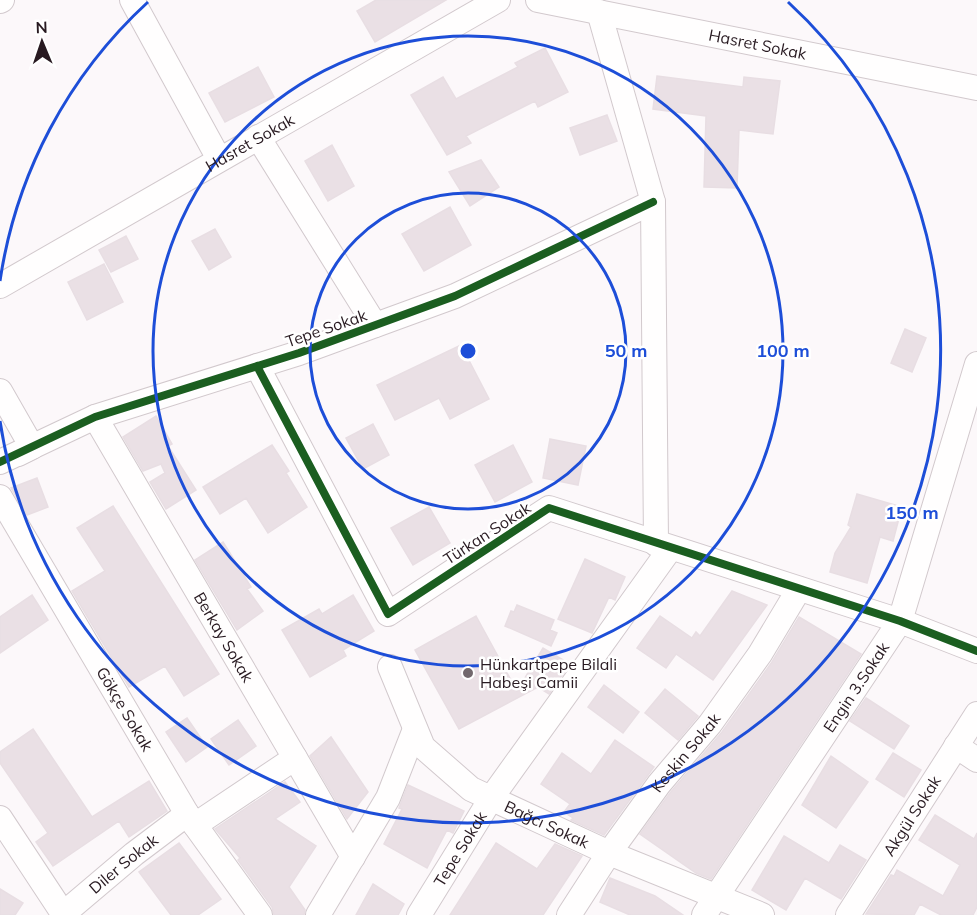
<svg xmlns="http://www.w3.org/2000/svg" width="977" height="915" font-family="Mulish,sans-serif">
	<rect width="100%" height="100%" fill="#fcf8fa"/>
	<path fill="#eae0e5" stroke="#e8dee3" stroke-width="1.5" d="M376,0H446L375,42L357,11Z
		M545,48L568,92L538,107L535,101L466,136L471,143L447,155L411,95L443,77L456,99L518,67L515,63Z
		M258,67L274,97L225,122L209,93Z
		M657,76L743,87L744,77L780,81L773,134L739,130L737,188L704,187L706,116L653,109Z
		M607,115L617,141L580,155L570,128Z
		M332,145L354,186L328,201L305,161Z
		M481,160L499,187L470,206L449,172Z
		M450,207L471,245L424,271L402,234Z
		M215,229L231,257L209,270L192,241Z
		M126,236L138,259L111,272L99,250Z
		M104,264L123,302L87,320L68,282Z
		M905,329L926,338L912,372L891,363Z
		M461,345L489,399L450,419L439,398L395,420L377,385Z
		M156,416L172,444L168,446L196,490L166,509L150,482L165,473L161,464L143,471L123,437Z
		M373,424L389,455L363,469L346,438Z
		M550,439L586,446L578,485L543,478Z
		M272,445L289,471L286,473L307,507L268,533L246,498L220,514L203,487Z
		M513,445L532,482L495,502L475,465Z
		M37,478L48,507L27,515L11,488Z
		M857,494L902,507L893,541L880,537L867,583L830,572L835,553L851,527L848,525Z
		M113,506L219,674L184,696L165,666L129,687L72,591L105,571L77,528Z
		M429,507L450,543L413,565L391,528Z
		M223,542L251,587L247,589L263,611L237,630L195,560Z
		M585,559L625,577L615,600L609,597L592,633L558,619Z
		M732,591L767,605L713,680L676,654L666,668L637,648L660,616L692,638L696,632L700,636Z
		M32,595L48,620L0,653V617Z
		M353,595L374,631L343,650L346,656L310,677L282,630L319,609L322,614Z
		M517,605L554,620L550,630L557,633L551,646L505,626L511,611L514,612Z
		M476,616L517,691L543,648L570,664L549,694L538,687L459,729L415,650Z
		M799,617L861,654L711,879L696,873L640,834L670,793L722,732L772,662Z
		M604,685L639,712L623,733L588,707Z
		M665,689L698,716L678,740L645,713Z
		M866,698L909,726L894,749L850,721Z
		M187,718L207,747L186,762L166,732Z
		M238,720L256,746L229,765L211,739Z
		M33,729L92,817L149,781L167,811L129,837L119,821L53,866L36,842L48,833L0,763V752Z
		M331,737L368,792L347,819L310,756Z
		M615,740L654,767L604,835L571,820L573,818L564,812L570,804L541,784L562,753L591,774Z
		M893,753L921,770L904,797L876,779Z
		M831,756L868,782L836,828L802,805Z
		M285,782L300,802L275,819L316,846L289,887L305,910L304,915H274L272,907L238,860L240,858L215,829Z
		M408,785L464,811L453,833L447,830L427,868L384,844L402,809L399,808Z
		M935,815L974,839L977,833V907L973,915H941L920,904L914,915L866,914L891,875L894,876L897,870L943,896L960,865L919,840Z
		M784,836L829,863L840,845L866,860L841,899L805,878L786,910L752,890Z
		M179,843L221,899L198,915H171L139,872Z
		M496,843L537,869L555,844L582,856L543,915H450Z
		M610,878L655,896L683,915H630L600,902Z
		M373,884L404,904L398,915H356Z
		M0,889L23,903L15,915H0Z"/>
	<g fill="none" stroke-linecap="round" stroke-linejoin="round">
		<g stroke="#d2c9cd" stroke-width="26">
			<g id="minor">
				<path d="M132,0L219,159"/>
				<path id="s1" d="M538,0L977,88"/>
				<path d="M0,1L2,0"/>
				<path d="M599,12L653,202L656,544"/>
				<path d="M258,137L375,325"/>
				<path id="s2" d="M0,286L498,0"/>
				<path d="M257,366L388,614L549,508L900,621L977,651"/>
				<path d="M0,391L32,447L18,454"/>
				<path id="s3" d="M95,417L353,857"/>
				<path d="M0,462L95,417L299,353L455,296L653,202"/>
				<path id="s4" d="M0,497L187,814L260,915"/>
				<path id="s5" d="M390,667L423,747L471,789L609,853L762,915"/>
				<path d="M956,746L977,760"/>
				<path d="M0,818L64,915"/>
				<path d="M195,825L295,758"/>
				<path id="s6" d="M62,915L134,854L187,814"/>
				<path d="M318,915L388,798L415,729"/>
				<path id="s7" d="M419,915L492,797L670,549"/>
				<path id="s8" d="M569,915L609,853L659,784L710,724L760,654L799,589"/>
				<path id="s9" d="M704,915L900,621L977,364"/>
				<path id="s10" d="M848,915L977,714"/>
			</g>
		</g>
		<use href="#minor" stroke="#fffefe" stroke-width="24"/>
		<g stroke="#fff" stroke-width="11">
			<path id="cycleway" d="M257,366L388,614L549,508L900,621L977,651
				M0,462L95,417L299,353L455,296L653,202"/>
		</g>
		<use href="#cycleway" stroke="#1b5e20" stroke-width="8"/>
	</g>
	<g fill="none" stroke="#1d4ed8" stroke-width="3">
		<circle cx="468" cy="351" r="158"/>
		<circle cx="468" cy="351" r="315"/>
		<path d="M0 281A473 473 0 0 1 148 2M788 2A473 473 0 1 1 0 421"/>
	</g>
	<circle fill="#72686d" stroke="#fff" stroke-width="2" cx="468" cy="673" r="6"/>
	<g text-anchor="middle" stroke-width="5" stroke-linejoin="round" paint-order="stroke">
		<g font-size="16" fill="#281a21" stroke="#fff">
			<text dy="6" stroke="none"><textPath href="#s1" startOffset="224">Hasret Sokak</textPath></text>
			<text dy="6" stroke="none"><textPath href="#s2" startOffset="288">Hasret Sokak</textPath></text>
			<text transform="translate(326 328) rotate(-19)" y="6">Tepe Sokak</text>
			<text transform="translate(487 533) rotate(-33)" y="6">Türkan Sokak</text>
			<text dy="6" stroke="none"><textPath href="#s3" startOffset="255">Berkay Sokak</textPath></text>
			<text dy="6" stroke="none"><textPath href="#s9" startOffset="274">Engin 3.Sokak</textPath></text>
			<text dy="6" stroke="none"><textPath href="#s4" startOffset="246">Gökçe Sokak</textPath></text>
			<text dy="6" stroke="none"><textPath href="#s8" startOffset="200">Keskin Sokak</textPath></text>
			<text dy="6" stroke="none"><textPath href="#s10" startOffset="118">Akgül Sokak</textPath></text>
			<text dy="6" stroke="none"><textPath href="#s5" startOffset="234">Bağcı Sokak</textPath></text>
			<text dy="6" stroke="none"><textPath href="#s7" startOffset="78">Tepe Sokak</textPath></text>
			<text dy="6" stroke="none"><textPath href="#s6" startOffset="80">Diler Sokak</textPath></text>
		</g>
		<g font-size="16" fill="#281a21" stroke="#fff" text-anchor="start">
			<text x="480" y="670">Hünkartpepe Bilali<tspan x="480" dy="18">Habeşi Camii</tspan></text>
		</g>
	</g>
	<circle cx="468" cy="351" r="9" fill="#1d4ed8" stroke="#fff" stroke-width="3"/>
	<g font-size="18" text-anchor="middle" font-weight="bold" fill="#1d4ed8" stroke="#fff" stroke-width="5" stroke-linejoin="round" paint-order="stroke">
		<text x="626" y="357">50 m</text>
		<text x="783" y="357">100 m</text>
		<text x="912" y="519">150 m</text>
	</g>
	<g transform="translate(42 42) rotate(358)" stroke="#ffffff" stroke-width="4.5" paint-order="stroke">
	<path d="M0-4.5L10 22L0 15L-10 22Z" fill="#281a21"/>
	<text y="-9" font-size="16" font-weight="bold" text-anchor="middle" fill="#281a21">N</text>
	</g>
</svg>
